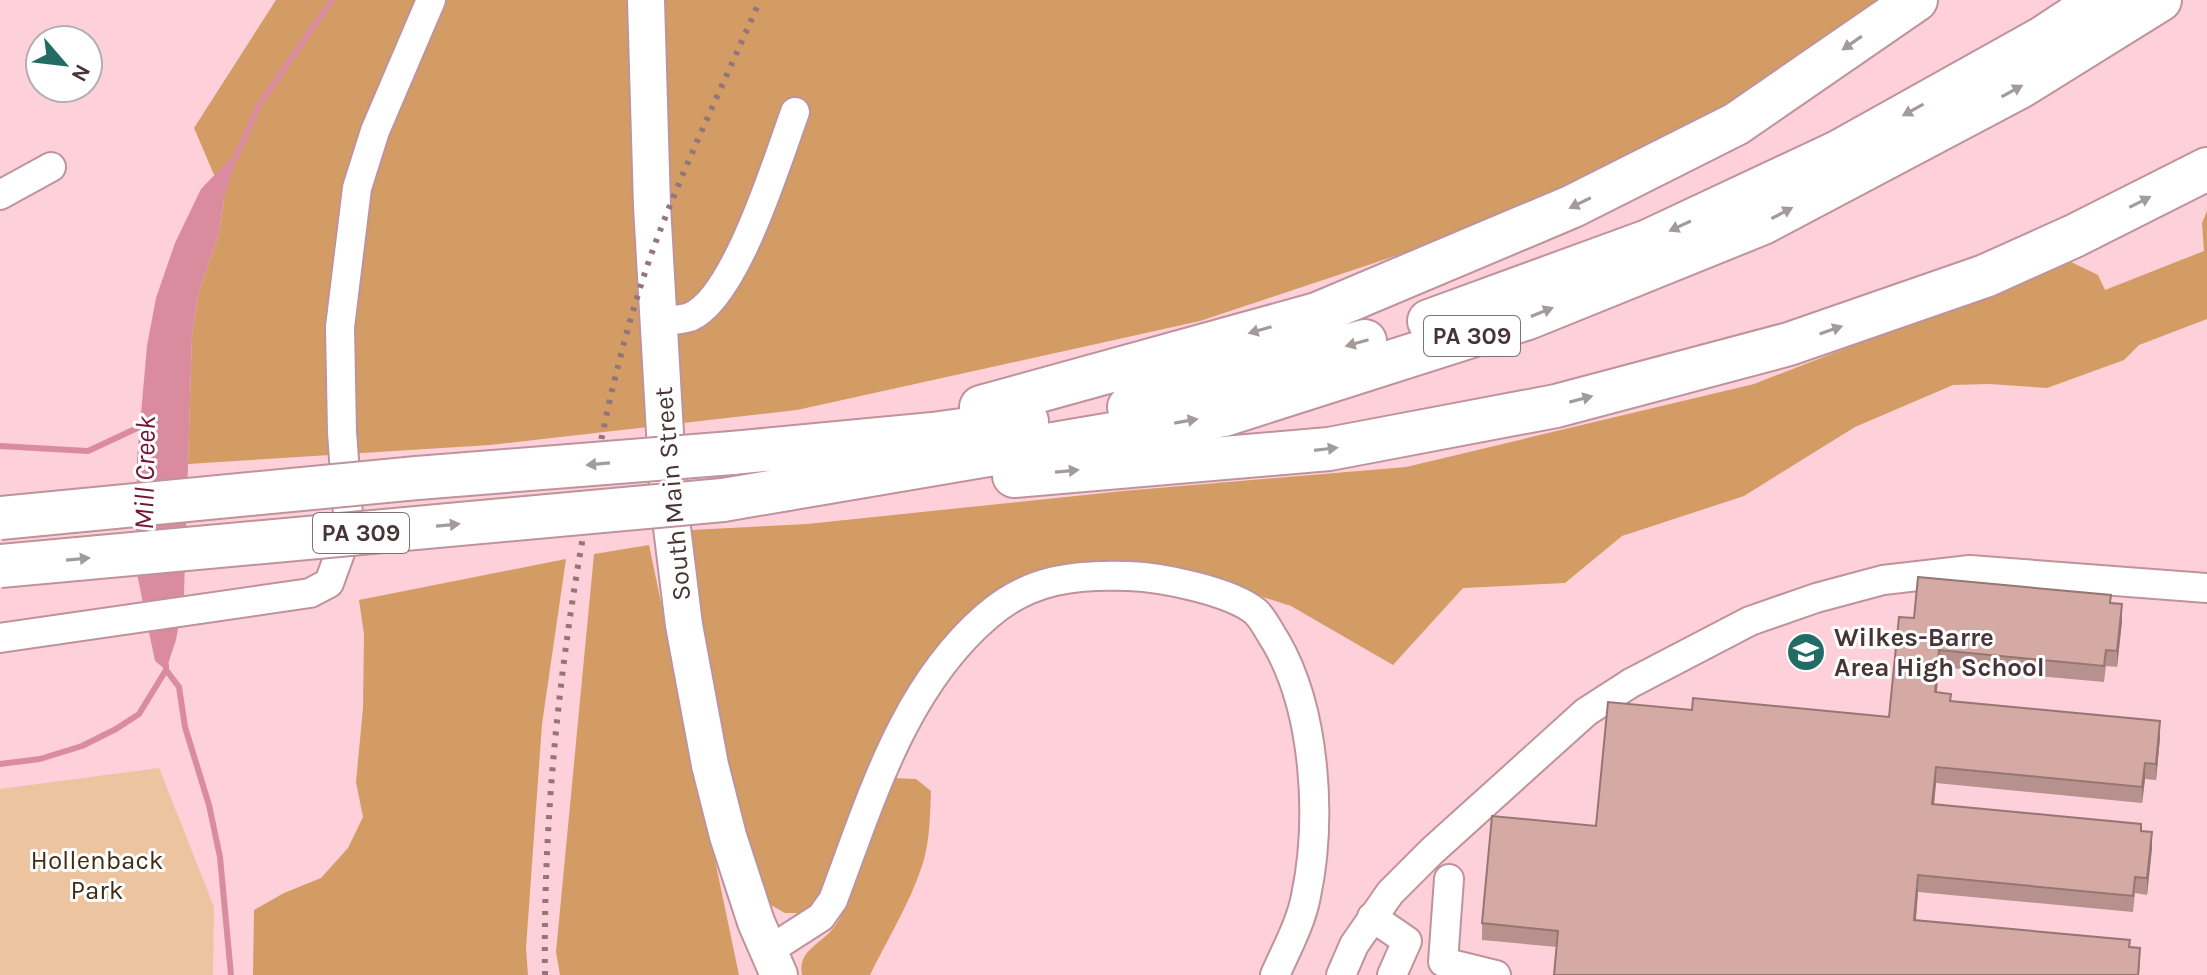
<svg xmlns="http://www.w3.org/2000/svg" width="2207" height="975" font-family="Karla,sans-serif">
	<rect width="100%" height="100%" fill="#fed0d9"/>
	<path fill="#ecc49f" d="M159,768L214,907L213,975H0V789Z"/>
	<path fill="#d39c65" d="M276,0H1884L1715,117L1455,236L1200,321L797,410L490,445L188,464L192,336L198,295L219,233L224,198L194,128Z
		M2207,211V319L2139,345L2124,360L2047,388L1989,384L1953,385L1855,427L1744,496L1622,536L1565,583L1463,588L1393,665L1291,606L1212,581L990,597L822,901L805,913H785L769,904L754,868L713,705L690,530L807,524L1123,491L1406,467L1754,384L2069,261L2098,275L2105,290L2204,251L2202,223Z
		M649,545L739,975H560L556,952L594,554Z
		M566,559L542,724L526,948L528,975H253L254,910L284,893L321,878L348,848L363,817L356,782L363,708L364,634L359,600Z
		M894,778L916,779L931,791C930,816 930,842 922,866C910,903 887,940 870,975H802C797,950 822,944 834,927C847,911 851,889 857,870C868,839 882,809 894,778Z"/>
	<path fill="#da8c9e" d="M239,150L224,198L219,233L198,295L192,336L184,594L176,640L166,670L155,661L136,569L137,458L147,346L156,298L175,243L201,189Z"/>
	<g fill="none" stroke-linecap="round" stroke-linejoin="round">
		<path stroke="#da8c9e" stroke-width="6" d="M236,157L259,105L332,0
			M0,446L88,451L146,424
			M166,665V670L179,687L185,727L209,805L220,857L231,975
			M0,764L40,759L82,746L116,729L139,714L166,670"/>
		<g stroke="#be939c" stroke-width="32">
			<path id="minor" d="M0,195L51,167
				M660,322C669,320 681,320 690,317C736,298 778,158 795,112
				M0,638L310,593L329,583L349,528L342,432L340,327L357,188L375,131L431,0
				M1449,879L1443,962L1496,975
				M1372,917L1407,941L1392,975
				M768,951L821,917L833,900C871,800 903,688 987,616C1029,579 1075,574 1129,576C1161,577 1231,591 1256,612C1264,620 1270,633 1276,642C1316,711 1322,819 1306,896C1301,923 1286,950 1275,975
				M1341,975L1354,945L1390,893L1432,851L1586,712L1631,683L1750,621L1816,598L1883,580L1970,570L2207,588"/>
		</g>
		<g stroke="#be939c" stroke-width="40">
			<path id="major" d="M646,0L652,206L669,503L684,625L710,765L728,836L756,922L779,975"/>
		</g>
		<g stroke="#be939c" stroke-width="46">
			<path id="highway" d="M1429,321L1648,241L1838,152L2044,37L2100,0
				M981,407L1317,314L1573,206L1736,124L1916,0
				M1129,407L1365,341
				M732,453L933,434L1027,421
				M1014,476L1329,449L1556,406L1789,344L1985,276L2074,236L2207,169
				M723,500L1224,415L1528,318L1763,223L2020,87L2160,0"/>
		</g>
		<use href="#minor" stroke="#fff" stroke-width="28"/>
		<use href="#major" stroke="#fff" stroke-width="36"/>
		<use href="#highway" stroke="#fff" stroke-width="42"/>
		<path stroke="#93757a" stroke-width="6" stroke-dasharray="4 8" stroke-linecap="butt" d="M545,975C543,826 558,677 584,531C601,434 621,337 655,244C686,161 725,81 760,0"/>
		<g stroke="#be939c" stroke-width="46" stroke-linecap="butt">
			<path id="highway-bridge" d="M0,518L417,478L732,453
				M0,566L723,500"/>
		</g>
		<use href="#highway-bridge" stroke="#fff" stroke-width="42"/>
	</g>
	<path fill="#b7918d" d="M2111,603L2122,621L2117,667L2106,666L2104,682L1939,667L1937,692L1951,701L2160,738L2156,780L2145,779L2142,803L1936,783L1934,805L2141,831L2152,848L2147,895L2135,893L2133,912L1918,892L1916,920L2130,947L2140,964L2139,975H1554L1557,947L1482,940V923L1596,826L1692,710L1889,717L1914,618Z"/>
	<path fill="#957673" d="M2122,604V621L2117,667V651Z
		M1939,650V667L1935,708V692Z
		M2160,721V738L2156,780V764Z
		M2145,763V779L2142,803V787Z
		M1936,767V783L1932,821V804Z
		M2152,832V848L2147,895V878Z
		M1918,875V892L1914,936V920Z"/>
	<path fill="#d5a9a4" stroke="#957673" stroke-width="2" d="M1918,577L2111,595L2110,603L2122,604L2117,651L2106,650L2104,666L1939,650L1935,692L1951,694L1950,701L2160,721L2156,764L2145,763L2142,787L1936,767L1932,804L2141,824V831L2152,832L2147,878L2135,877L2133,896L1918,875L1914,920L2130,940L2129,947L2140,948L2138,975H1554L1558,931L1482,923L1492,816L1596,826L1608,702L1692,710L1693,698L1889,717L1899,617L1914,618Z"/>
	<defs><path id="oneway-solid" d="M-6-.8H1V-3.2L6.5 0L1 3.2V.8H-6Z" transform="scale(2)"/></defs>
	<g fill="#a29a9b">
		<use href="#oneway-solid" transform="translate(1852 43) rotate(145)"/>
		<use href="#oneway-solid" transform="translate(2012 91) rotate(-29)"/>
		<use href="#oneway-solid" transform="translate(1913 110) rotate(151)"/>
		<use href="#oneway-solid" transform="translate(2140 202) rotate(-27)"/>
		<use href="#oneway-solid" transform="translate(1580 203) rotate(154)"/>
		<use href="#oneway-solid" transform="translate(1782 213) rotate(-28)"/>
		<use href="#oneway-solid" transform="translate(1680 226) rotate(155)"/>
		<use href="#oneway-solid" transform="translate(1542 312) rotate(-22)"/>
		<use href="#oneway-solid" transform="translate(1260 330) rotate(164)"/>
		<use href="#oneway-solid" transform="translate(1831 330) rotate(-19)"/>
		<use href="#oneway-solid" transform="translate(1357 343) rotate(164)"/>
		<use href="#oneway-solid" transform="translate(1581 399) rotate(-15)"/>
		<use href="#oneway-solid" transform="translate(1186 421) rotate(-10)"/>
		<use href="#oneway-solid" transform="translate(1326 449) rotate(-7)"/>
		<use href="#oneway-solid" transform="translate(598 464) rotate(175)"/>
		<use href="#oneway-solid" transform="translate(1067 471) rotate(-5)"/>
		<use href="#oneway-solid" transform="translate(448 525) rotate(-5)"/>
		<use href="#oneway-solid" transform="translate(78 559) rotate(-5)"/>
	</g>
	<defs>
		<g id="school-disc" transform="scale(2)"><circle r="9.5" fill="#236c65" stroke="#fff"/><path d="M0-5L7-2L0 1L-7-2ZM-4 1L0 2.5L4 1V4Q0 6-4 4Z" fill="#fff"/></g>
	</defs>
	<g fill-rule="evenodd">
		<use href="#school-disc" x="1806" y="652"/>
	</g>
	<g text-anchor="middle" stroke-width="6" stroke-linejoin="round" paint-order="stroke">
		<g fill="#fff" stroke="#7e7173" stroke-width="2">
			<rect x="1424" y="316" width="96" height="40" rx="6"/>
			<rect x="313" y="513" width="96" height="40" rx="6"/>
		</g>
		<g font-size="24" font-weight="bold" fill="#463437">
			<text x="1472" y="344">PA 309</text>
			<text x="361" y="541">PA 309</text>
		</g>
		<g font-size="26" fill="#463437" stroke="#fff">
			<text transform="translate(672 494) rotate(-95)" y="9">South Main Street</text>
		</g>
		<g font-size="26" font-weight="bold" fill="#463437" stroke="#fff" text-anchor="start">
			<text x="1834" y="646">Wilkes-Barre<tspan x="1834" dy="30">Area High School</tspan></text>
		</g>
		<g font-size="26" fill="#432c14" stroke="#fff">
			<text x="97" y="869">Hollenback<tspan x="97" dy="30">Park</tspan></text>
		</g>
		<g font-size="28" font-style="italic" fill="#731737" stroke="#fff">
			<text transform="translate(144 473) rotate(-89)" y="10">Mill Creek</text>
		</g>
	</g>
	<g transform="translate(64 64) rotate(118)"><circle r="38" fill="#ffffff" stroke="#b5aeaf" stroke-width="2"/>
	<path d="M0-6L14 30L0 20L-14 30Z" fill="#236c65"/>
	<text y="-12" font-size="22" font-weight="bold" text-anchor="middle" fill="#463437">N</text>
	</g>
</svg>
